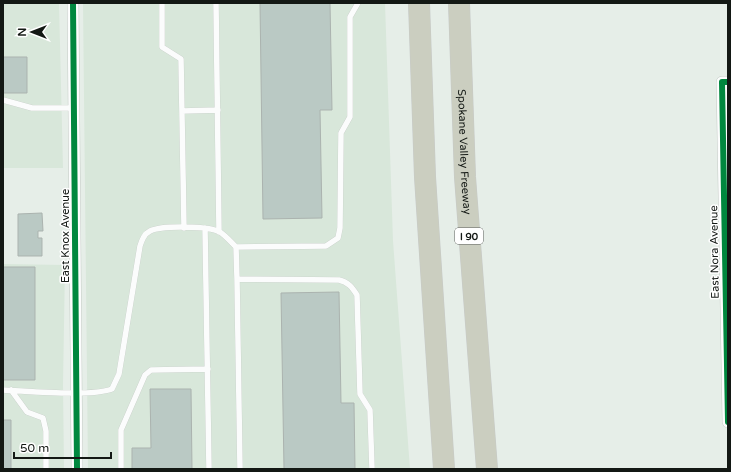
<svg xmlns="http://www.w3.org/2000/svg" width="731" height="472" font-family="'Varela Round',sans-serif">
	<rect width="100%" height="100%" fill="#e6eee8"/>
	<path fill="#d8e7da" d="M3,3H59L63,168H3Z
		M83,3H385L393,241L410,469H88Z
		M3,264L65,265L63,385L64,469H3Z"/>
	<path fill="#bac9c4" stroke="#abb3af" d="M260,3H330L332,110H320L322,218L263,219Z
		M3,57H27V93H3Z
		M42,213L43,231H38V238H42V256H18V214Z
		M3,267H35V380H3Z
		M339,292L341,403H354L355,469H284L281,293Z
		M150,389H191L192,469H132V448H151Z
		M3,420H11V469H3Z"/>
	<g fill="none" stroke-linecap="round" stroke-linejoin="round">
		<g stroke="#c4cac5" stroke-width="6">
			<path id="service" d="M162,3V47L181,59L184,228
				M216,3L219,232
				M3,100L32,108H74
				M182,111L218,110
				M205,228L209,469
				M236,247L326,246L338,238L340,228L341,133L350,117V17L358,3
				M3,390C28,391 90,397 112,389L119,374L140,246C142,240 144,234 150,231C162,225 209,226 220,232C226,236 231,242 236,247L237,279
				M11,390L27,412L43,418L46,431V469
				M121,469V430L145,375L151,370L208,369
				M240,469L237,279L339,280C348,282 352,287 357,295L360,394L370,410L372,469"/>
		</g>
		<g stroke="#c4cac5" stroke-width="12">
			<path id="minor" d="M73,3L77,469
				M728,82H722L728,422"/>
		</g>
		<g stroke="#c7cac8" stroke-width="22">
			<g id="motorway">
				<path d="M419,3L425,177L444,469"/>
				<path id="s1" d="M459,3L465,177L487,469"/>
			</g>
		</g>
		<use href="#service" stroke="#fbfcfc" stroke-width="5.5"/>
		<use href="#minor" stroke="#fbfcfc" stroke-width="11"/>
		<use href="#motorway" stroke="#cbcec0" stroke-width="21"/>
		<g stroke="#fff" stroke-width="8">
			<path id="cycleway" d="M73,3L77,469
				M728,82H722L728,422"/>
		</g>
		<use href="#cycleway" stroke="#00873e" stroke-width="6"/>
	</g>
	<g text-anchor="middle" stroke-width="3" stroke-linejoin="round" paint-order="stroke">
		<rect fill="#fff" stroke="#5a5d5a" stroke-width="1" x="455" y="228" width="28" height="16" rx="3"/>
		<g font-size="10" font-weight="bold" fill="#131814">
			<text x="469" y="240">I 90</text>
		</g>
		<g font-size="11" fill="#131814" stroke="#fff">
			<text dy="4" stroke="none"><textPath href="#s1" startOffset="149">Spokane Valley Freeway</textPath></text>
			<text transform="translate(65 236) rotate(-90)" y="4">East Knox Avenue</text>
			<text transform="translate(714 252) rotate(-91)" y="4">East Nora Avenue</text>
		</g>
	</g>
	<rect width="731" height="472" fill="none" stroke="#131814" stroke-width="8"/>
	<g transform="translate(32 32) rotate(270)" stroke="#ffffff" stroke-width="3" paint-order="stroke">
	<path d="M0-3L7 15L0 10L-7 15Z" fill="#131814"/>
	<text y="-6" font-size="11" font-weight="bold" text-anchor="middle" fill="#131814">N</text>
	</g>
	<path d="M14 452v6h97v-6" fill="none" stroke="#131814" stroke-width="2"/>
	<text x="20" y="452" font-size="12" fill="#131814" stroke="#ffffff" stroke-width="3" paint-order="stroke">50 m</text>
</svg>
